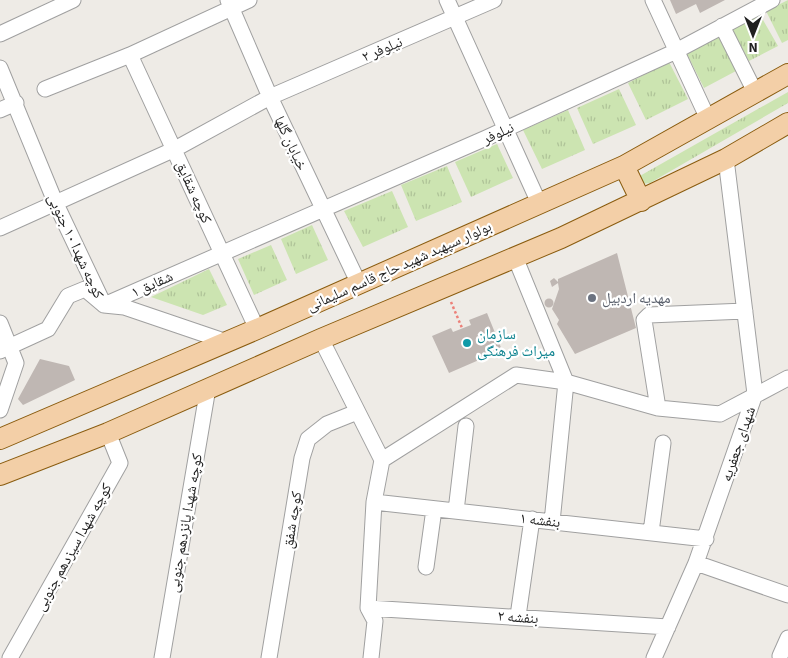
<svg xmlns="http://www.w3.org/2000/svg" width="788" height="658" font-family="'Source Sans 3','Noto Naskh Arabic',sans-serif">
	<defs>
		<pattern id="grass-tufts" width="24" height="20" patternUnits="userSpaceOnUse" patternTransform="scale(1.25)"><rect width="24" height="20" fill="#cce4b1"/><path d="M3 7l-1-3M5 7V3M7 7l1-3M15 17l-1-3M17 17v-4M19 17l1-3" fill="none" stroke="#afc398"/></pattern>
	</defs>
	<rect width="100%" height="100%" fill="#eeebe6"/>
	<path fill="url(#grass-tufts)" d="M788,0V40L782,43L766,11Z
		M759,13L778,46L749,61L731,29Z
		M718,36L736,71L704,88L686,52Z
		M669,62L688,99L646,120L628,83Z
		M619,89L636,125L593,144L577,108Z
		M788,92V103L650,183L642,184L638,177Z
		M568,110L585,150L542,169L523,130Z
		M497,144L513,178L471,197L455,162Z
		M447,166L462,202L416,221L401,185Z
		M392,191L408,227L363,247L344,211Z
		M312,225L328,260L296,274L281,239Z
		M271,245L287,280L254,295L238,259Z
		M209,269L227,305L203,315L151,297Z"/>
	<path fill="#bfb7b3" d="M670,0H725L700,13L696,4L676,14Z
		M617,253L636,328L575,354L557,324L559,320L552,309L559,289L558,283L552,287L550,281L554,278L558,282V279Z
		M544.5 303a4.5 4.5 0 1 1 9 0a4.5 4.5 0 1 1-9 0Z
		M487,313L502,350L449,373L432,336L451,328L453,332L471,325L469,320Z
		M40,359L69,366L75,380L23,405L18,399Z"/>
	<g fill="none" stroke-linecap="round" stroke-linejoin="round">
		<g stroke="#a0a0a0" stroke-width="17">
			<path id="minor" d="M228,0L270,97L359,284
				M447,0L539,203
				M653,0L708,119
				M722,26L755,92
				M0,34L73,0
				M676,51L772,0
				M130,55L257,329
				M0,68L56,204L104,305L124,307L227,342
				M45,89L130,55L249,0
				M0,110L16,103
				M0,228L175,149L270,97L494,0
				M515,257L566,382L658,408L720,414L788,378
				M0,323L16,363L0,410
				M321,339L382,460L374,502L368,608L375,621L371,658
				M0,351L48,329L68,296L85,289L104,305L486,138L672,53
				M658,408L644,320L649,315L745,311
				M382,460L516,375L566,382L552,522
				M374,502L706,539
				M456,511L466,426
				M651,532L663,443
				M696,563L788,595
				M426,567L434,509
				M368,608L668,627
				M518,616L532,519
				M780,656L788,638
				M10,658L120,463L108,433
				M162,658L208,388
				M269,658L302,458L308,439L327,424L357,412
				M654,658L696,563L755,394L726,159"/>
		</g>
		<g stroke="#8a5c0f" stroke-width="22">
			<path id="major" d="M624,166L641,201
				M0,439L257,329L624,166L788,74
				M0,475L108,433L321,339L561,238L726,159L788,123"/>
		</g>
		<path stroke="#ec8079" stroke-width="2.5" stroke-dasharray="2.5 2.5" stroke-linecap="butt" d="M451,302L462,328"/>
		<use href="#minor" stroke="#fff" stroke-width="15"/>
		<use href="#major" stroke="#f3cfa7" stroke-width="20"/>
	</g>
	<circle fill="#6b7280" stroke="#fff" stroke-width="2" cx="592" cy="298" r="5"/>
	<circle fill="#0f9aa8" stroke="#fff" stroke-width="2" cx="467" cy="343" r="5"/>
	<g text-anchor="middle" stroke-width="4.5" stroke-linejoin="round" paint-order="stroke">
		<g font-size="15" fill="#1f1f1f" stroke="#fff">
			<text transform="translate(382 49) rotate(-23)" y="5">نیلوفر ۲</text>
			<text transform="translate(498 133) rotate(-24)" y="5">نیلوفر</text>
			<text transform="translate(291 143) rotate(65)" y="5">خیابان گلها</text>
			<text transform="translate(194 192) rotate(66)" y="5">کوچه شقایق</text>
			<text transform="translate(76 246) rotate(65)" y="5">کوچه شهدا ۱۰ جنوبی</text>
			<text transform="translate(399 266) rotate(-24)" y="5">بولوار سپهبد شهید حاج قاسم سلیمانی</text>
			<text transform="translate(152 284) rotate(-24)" y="5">شقایق ۱</text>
			<text transform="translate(738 444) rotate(-71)" y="5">شهدای جعفریه</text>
			<text transform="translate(292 520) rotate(-81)" y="5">کوچه شفق</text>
			<text transform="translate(540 520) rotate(6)" y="5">بنفشه ۱</text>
			<text transform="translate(185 523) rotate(-80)" y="5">کوچه شهدا پانزدهم جنوبی</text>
			<text transform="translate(73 547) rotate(-61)" y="5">کوچه شهدا سیزدهم جنوبی</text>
			<text transform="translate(518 617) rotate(4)" y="5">بنفشه ۲</text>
		</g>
		<g font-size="15" fill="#5b616d" stroke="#fff" text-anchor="start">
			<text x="602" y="303">مهدیه اردبیل</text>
		</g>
		<g font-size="15" fill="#0d838f" stroke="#fff" text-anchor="start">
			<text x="477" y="339">سازمان<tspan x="477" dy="17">میراث فرهنگی</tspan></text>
		</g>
	</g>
	<g transform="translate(753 35) rotate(180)" stroke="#ffffff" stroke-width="4" paint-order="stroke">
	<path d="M0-4L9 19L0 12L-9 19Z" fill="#1f1f1f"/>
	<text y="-8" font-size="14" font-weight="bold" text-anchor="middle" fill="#1f1f1f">N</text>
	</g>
</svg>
